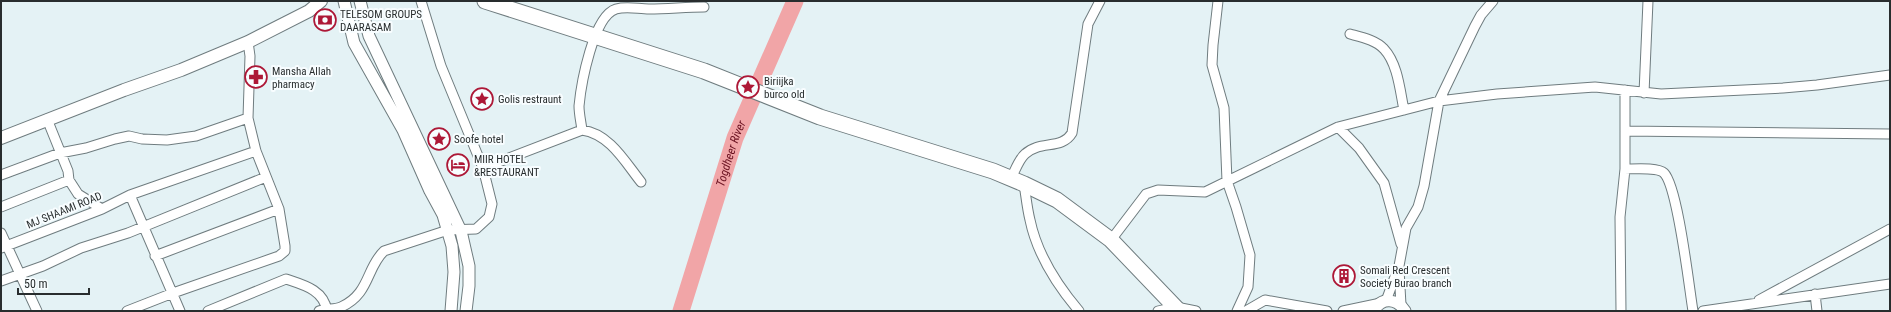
<svg xmlns="http://www.w3.org/2000/svg" width="1891" height="312" font-family="'Roboto Condensed',sans-serif">
	<rect width="100%" height="100%" fill="#e4f2f5"/>
	<g fill="none" stroke-linecap="round" stroke-linejoin="round">
		<path stroke="#f1a5a7" stroke-width="17" id="s1" d="M681,311L735,138L795,1"/>
		<g stroke="#6f7c7f" stroke-width="11">
			<path id="minor" d="M1218,1L1213,45L1212,65L1224,108L1227,181L1236,207L1250,255L1248,287L1237,311
				M1350,34C1361,37 1376,40 1384,49C1398,64 1400,91 1404,110
				M1644,93L1648,1
				M47,119L68,171L69,180L78,194L102,209
				M1338,127L1359,148L1384,183L1401,244
				M582,130C581,122 579,114 579,106C581,85 593,16 616,9C627,6 638,9 649,9C668,9 686,7 704,7
				M1625,131L1890,134
				M483,168L582,130C610,134 625,162 641,182
				M1625,169C1634,169 1658,167 1664,173C1678,187 1689,287 1693,311
				M1,175L60,153L86,148L115,139L129,136L142,139L167,140L196,136L248,118
				M1011,178C1015,171 1019,159 1025,154C1040,140 1062,150 1072,133L1088,24L1100,1
				M1024,184C1026,196 1027,208 1030,220C1037,254 1057,285 1079,311
				M130,195L180,311
				M1,207L69,180
				M1,233L37,311
				M1111,240L1146,194L1158,190L1205,192L1338,127L1439,101L1497,94L1595,87L1661,94L1783,88L1817,85L1890,75
				M1,248L102,209L130,195L256,151
				M155,256L279,209
				M1399,269L1401,305
				M1,281L43,266L81,248L128,233L266,177
				M1815,294L1817,311
				M1759,300L1890,229
				M1386,301L1399,266L1406,228L1418,207L1424,186L1439,101L1475,26L1481,15L1493,1
				M127,311L173,293L279,256L285,251V246L279,209L256,151L248,118L250,56L248,42
				M208,311L286,279C304,285 324,290 327,311
				M319,311C327,308 334,310 341,307C370,294 366,268 384,251L448,230L476,229L489,217L492,204L483,168L441,66L421,1
				M1158,311L1176,307L1196,311
				M1246,311L1265,300L1327,311
				M1343,311L1381,303
				M1621,311L1620,217L1625,169V90
				M1703,311L1890,284"/>
		</g>
		<g stroke="#6f7c7f" stroke-width="13">
			<path id="tertiary" d="M344,1L354,43L403,130L430,191L443,215L452,246L454,272L451,311
				M360,1L369,36L461,231L469,266V286L466,311
				M1374,311C1381,297 1397,298 1405,311"/>
		</g>
		<g stroke="#6f7c7f" stroke-width="14">
			<path id="secondary" d="M1,138L124,90L181,70L248,42L309,11L321,1"/>
		</g>
		<g stroke="#6f7c7f" stroke-width="17">
			<path id="trunk" d="M485,1L704,71L820,117L993,171L1024,184L1057,200L1111,240L1179,311"/>
		</g>
		<use href="#minor" stroke="#fff" stroke-width="9"/>
		<use href="#tertiary" stroke="#fff" stroke-width="11"/>
		<use href="#secondary" stroke="#fff" stroke-width="12"/>
		<use href="#trunk" stroke="#fff" stroke-width="15"/>
	</g>
	<defs>
		<g id="bank-ring" transform="scale(1.15)"><circle r="9.5" fill="#f8fdff" stroke="#ad1837" stroke-width="1.5"/><path d="M-6-4H6V4H-6ZM0-2.3a2.3 2.3 0 1 0 0 4.6a2.3 2.3 0 1 0 0-4.6Z" fill="#ad1837"/></g>
		<g id="pharmacy-ring" transform="scale(1.15)"><circle r="9.5" fill="#f8fdff" stroke="#ad1837" stroke-width="1.5"/><path d="M-2-6h4v4h4v4h-4v4h-4v-4h-4v-4h4Z" fill="#ad1837"/></g>
		<g id="sight-ring" transform="scale(1.15)"><circle r="9.5" fill="#f8fdff" stroke="#ad1837" stroke-width="1.5"/><path d="M0-6L1.8-2.2L6-1.7L2.9 1.2L3.7 5.4L0 3.3L-3.7 5.4L-2.9 1.2L-6-1.7L-1.8-2.2Z" fill="#ad1837"/></g>
		<g id="hotel-ring" transform="scale(1.15)"><circle r="9.5" fill="#f8fdff" stroke="#ad1837" stroke-width="1.5"/><path d="M-6-4.5h1.5V1H6V5H4.5V3h-9V5H-6ZM-4 0a1.8 1.8 0 1 1 3.6 0ZM.5 0V-2.5h3Q6-2.5 6 0Z" fill="#ad1837"/></g>
		<g id="building-ring" transform="scale(1.15)"><circle r="9.5" fill="#f8fdff" stroke="#ad1837" stroke-width="1.5"/><path d="M-4-6H4V6H1V3H-1V6H-4ZM-2.5-4.3h1.7v1.8h-1.7ZM.8-4.3h1.7v1.8H.8ZM-2.5-1h1.7V.8h-1.7ZM.8-1h1.7V.8H.8Z" fill="#ad1837"/></g>
	</defs>
	<g fill-rule="evenodd">
		<use href="#bank-ring" x="325" y="20"/>
		<use href="#pharmacy-ring" x="256" y="77"/>
		<use href="#sight-ring" x="748" y="87"/>
		<use href="#sight-ring" x="482" y="99"/>
		<use href="#sight-ring" x="439" y="139"/>
		<use href="#hotel-ring" x="458" y="165"/>
		<use href="#building-ring" x="1344" y="276"/>
	</g>
	<g text-anchor="middle" stroke-width="4" stroke-linejoin="round" paint-order="stroke">
		<g font-size="11" fill="#282d2e" stroke="#f8fdff" text-anchor="start">
			<text x="340" y="18">TELESOM GROUPS<tspan x="340" dy="13">DAARASAM</tspan></text>
			<text x="272" y="75">Mansha Allah<tspan x="272" dy="13">pharmacy</tspan></text>
			<text x="764" y="85">Biriijka<tspan x="764" dy="13">burco old</tspan></text>
			<text x="498" y="103">Golis restraunt</text>
			<text x="454" y="143">Soofe hotel</text>
			<text x="474" y="163">MIIR HOTEL<tspan x="474" dy="13">&amp;RESTAURANT</tspan></text>
			<text x="1360" y="274">Somali Red Crescent<tspan x="1360" dy="13">Society Burao branch</tspan></text>
		</g>
		<g font-size="11" fill="#282d2e" stroke="#f8fdff">
			<text transform="translate(64 210) rotate(-22)" y="4">MJ SHAAMI ROAD</text>
		</g>
		<g font-size="12" font-style="italic" fill="#68101f" stroke="#f8fdff">
			<text dy="4" stroke="none"><textPath href="#s1" startOffset="165">Togdheer River</textPath></text>
		</g>
	</g>
	<rect width="1891" height="312" fill="none" stroke="#282d2e" stroke-width="4"/>
	<path d="M18 288v6h71v-6" fill="none" stroke="#282d2e" stroke-width="2"/>
	<text x="24" y="288" font-size="12" fill="#282d2e" stroke="#f8fdff" stroke-width="3" paint-order="stroke">50 m</text>
</svg>
